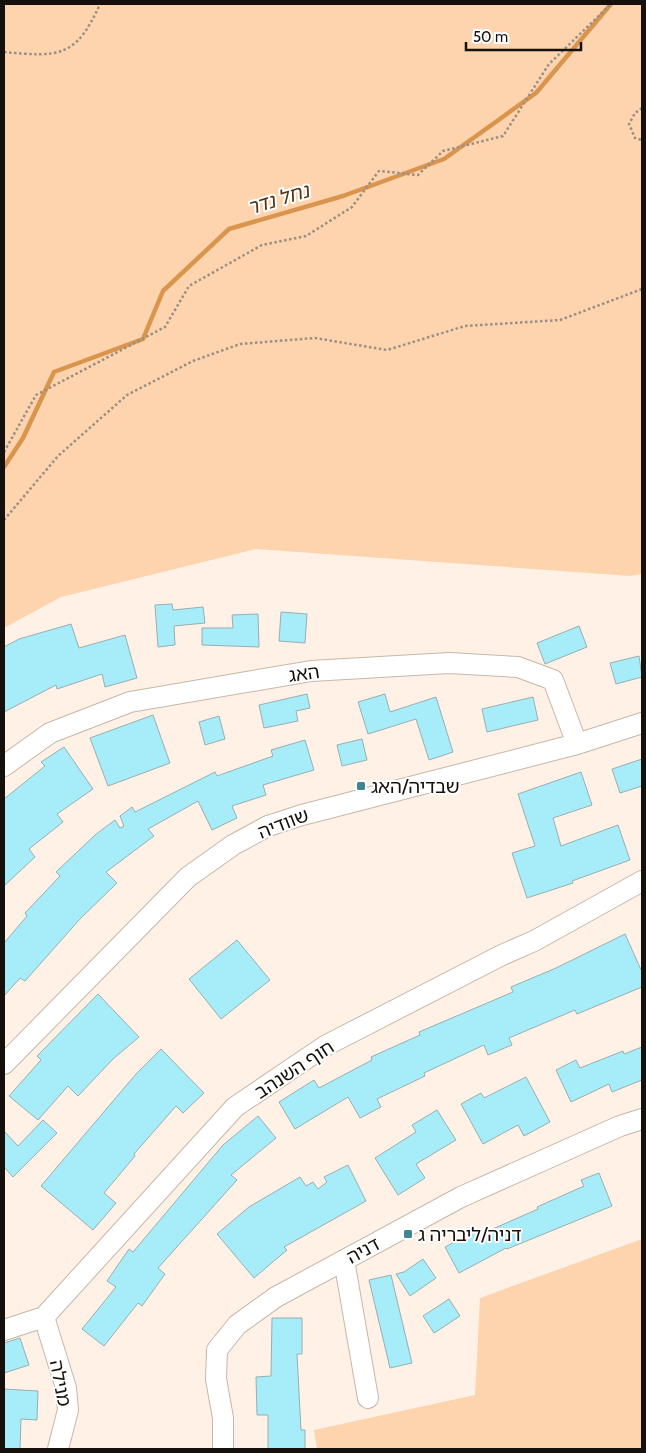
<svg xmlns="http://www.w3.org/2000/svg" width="646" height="1453" font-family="Cabin,'Noto Sans Hebrew',sans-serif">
	<rect width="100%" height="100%" fill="#fff1e5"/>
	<path fill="#fdd4ad" d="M4,4H642V574L630,576L256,549L61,597L4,628Z
		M642,1239V1449H317L314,1430L475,1395L480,1298Z"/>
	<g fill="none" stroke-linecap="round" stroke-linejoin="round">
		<path stroke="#d9954e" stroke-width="4.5" d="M4,467L23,438L54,372L143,339L163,291L229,229L343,196L444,159L536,93L611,4"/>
	</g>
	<path fill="#a7edf9" stroke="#97aeb2" d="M172,604L173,610L203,607L205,623L174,626L175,645L158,647L155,605Z
		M281,612L307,614L305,643L279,641Z
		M258,614L259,647L202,645V628H233L232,615Z
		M71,624L79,648L125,635L137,678L105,687L102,674L57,689L56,685L4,712V647L19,639Z
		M579,626L587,647L545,664L537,643Z
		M639,656L642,677L616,684L610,663Z
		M307,694L310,708L296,711L298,721L264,728L259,705Z
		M385,694L390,712L436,697L453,752L429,760L416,719L368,734L358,702Z
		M533,697L538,720L487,732L482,709Z
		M153,715L170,763L108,786L90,738Z
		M219,716L225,739L205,745L199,722Z
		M362,739L367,760L342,766L337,745Z
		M305,740L314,770L263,785L266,795L232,806L237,818L212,830L198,801L148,829L154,836L106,872L117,883L80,919L25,981L20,978L4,996V943L27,916L25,913L60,876L56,872L95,835L115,820L120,828L124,826L120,816L132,807L135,812L215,772L217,776L273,756L271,750Z
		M64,747L93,789L57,814L63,822L29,849L35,857L4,886V799L45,766L41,762Z
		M642,759V786L620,793L612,769Z
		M581,772L592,805L553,818L561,846L618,825L630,860L572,881L573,883L527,898L512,853L535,846L518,794Z
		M625,934L642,972V987L577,1014L575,1010L509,1038L512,1045L488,1055L484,1045L424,1073L425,1076L377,1099L381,1107L360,1118L348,1097L295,1129L279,1102L314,1080L319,1088L372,1060L371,1057L420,1035L419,1032L513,992L511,987L556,968Z
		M237,940L270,980L221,1019L189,979Z
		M98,994L139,1037L113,1059L78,1096L68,1086L38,1120L9,1096L41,1060L37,1056Z
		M642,1047V1080L612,1092L609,1084L571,1102L556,1070L576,1060L580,1068L623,1051L624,1054Z
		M161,1049L204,1093L183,1113L176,1106L134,1154L135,1156L104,1193L116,1203L93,1230L41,1186L136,1074Z
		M526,1077L550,1122L524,1136L518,1125L483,1144L461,1104L481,1093L484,1098Z
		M437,1110L456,1140L416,1164L425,1178L398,1195L375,1158L416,1132L412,1125Z
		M258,1116L276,1138L231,1175L237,1180L158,1268L165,1274L142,1306L138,1303L104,1346L82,1329L116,1287L107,1281L129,1249L133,1252L223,1145Z
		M43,1120L57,1133L13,1177L4,1167V1131L18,1146Z
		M348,1165L366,1201L284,1247L287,1250L254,1278L217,1234L249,1207L300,1177L306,1186L313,1182L318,1189L327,1182L324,1177Z
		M599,1173L612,1206L507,1249L506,1248L459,1273L445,1247L477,1230L479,1235L538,1209L537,1207L584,1186L581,1180Z
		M423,1259L436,1278L410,1296L396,1274L404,1272Z
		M391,1275L412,1363L390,1368L369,1280Z
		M449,1299L460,1316L434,1333L423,1316Z
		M272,1318H302V1354H297L301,1430H305V1449H268V1415H257L256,1377L271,1376Z
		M20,1338L29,1365L4,1373V1343Z
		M4,1389L38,1391L37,1420L21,1419L20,1449H4Z"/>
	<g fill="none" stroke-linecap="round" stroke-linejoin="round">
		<g stroke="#c6b7a8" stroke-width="22">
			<path id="minor" d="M4,766L50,733L130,702L311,671L449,663L518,667L553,680L577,744
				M4,1064L188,877L233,845L268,826L302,815L577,744L642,723
				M344,1260L368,1398
				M44,1317L66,1388L68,1410L58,1449
				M4,1330L44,1317L235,1107L325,1046L502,955L534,941L642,881
				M223,1449V1418L216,1379L217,1350L237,1325L276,1297L461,1197L620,1126L642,1119"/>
		</g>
		<path stroke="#998f86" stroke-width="2.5" stroke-dasharray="2.5 2.5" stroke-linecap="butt" d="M4,52C59,57 76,58 100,4
			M642,108L635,113L629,124L635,138L642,140
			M4,452L36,395L165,327L189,286L262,245L306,236L352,207L379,171L418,175L443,151L503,136L549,64L611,4
			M4,520L58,456L127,395L193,361L240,344L315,338L387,350L465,326L560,320L642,289"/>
		<use href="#minor" stroke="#fff" stroke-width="20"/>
	</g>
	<g fill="#408691" stroke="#fff" stroke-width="2">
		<rect x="356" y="781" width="10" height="10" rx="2.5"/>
		<rect x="403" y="1229" width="10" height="10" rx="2.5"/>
	</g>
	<g text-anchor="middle" stroke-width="4" stroke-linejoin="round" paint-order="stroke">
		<g font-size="19" fill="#15100b" stroke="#fff">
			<text transform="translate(304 673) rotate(-8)" y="7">האג</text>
			<text transform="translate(283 823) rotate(-21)" y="7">שוודיה</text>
			<text transform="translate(294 1069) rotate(-33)" y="7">חוף השנהב</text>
			<text transform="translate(363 1250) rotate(-28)" y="7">דניה</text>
			<text transform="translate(61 1383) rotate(79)" y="7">מנילה</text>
		</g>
		<g font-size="19" fill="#15100b" stroke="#fff" text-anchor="start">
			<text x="371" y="793">שבדיה/האג</text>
			<text x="418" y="1241">דניה/ליבריה ג</text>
		</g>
		<g font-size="20" font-style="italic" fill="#513517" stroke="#fff">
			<text transform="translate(278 199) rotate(-17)" y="7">נחל נדר</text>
		</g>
	</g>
	<rect width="646" height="1453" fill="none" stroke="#15100b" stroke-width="10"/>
	<path d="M466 42v8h115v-8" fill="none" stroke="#15100b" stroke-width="2.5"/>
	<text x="473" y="42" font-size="15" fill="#15100b" stroke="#ffffff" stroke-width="4" paint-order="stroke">50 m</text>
</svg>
